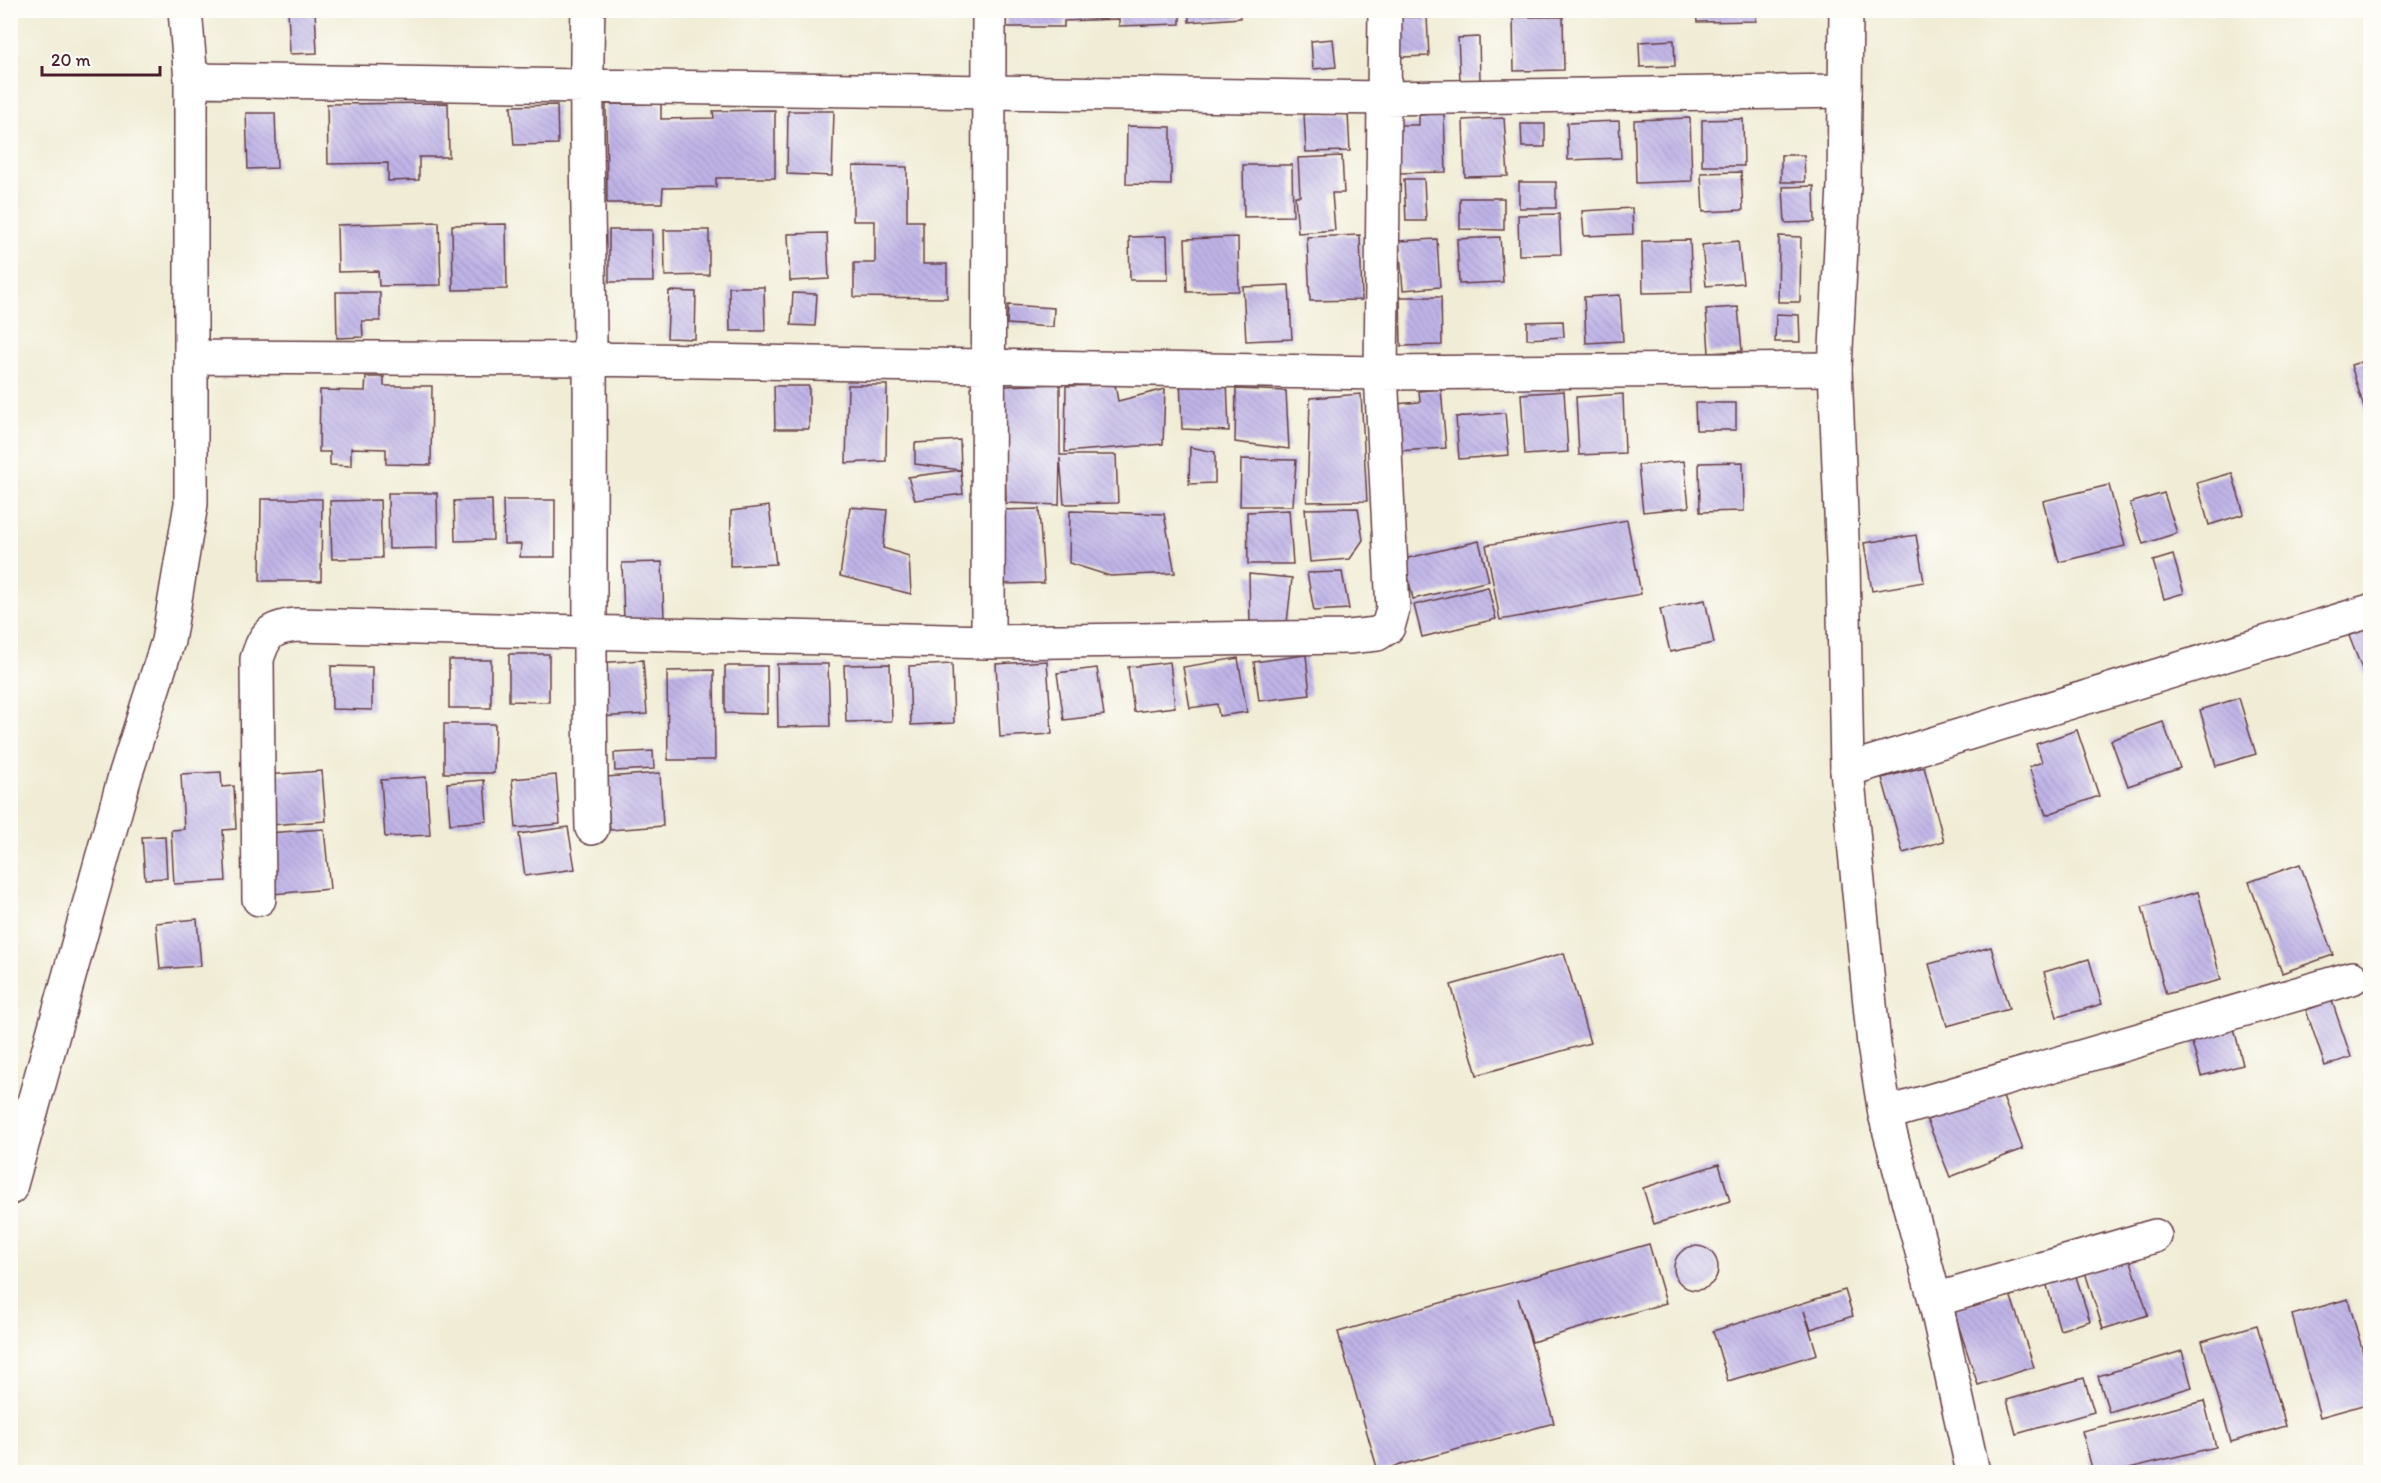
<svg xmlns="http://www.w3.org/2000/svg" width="2381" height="1483" font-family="Itim,sans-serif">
	<defs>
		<pattern id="building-back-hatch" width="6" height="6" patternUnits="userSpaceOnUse" patternTransform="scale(1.5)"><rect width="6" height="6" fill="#bfb4e7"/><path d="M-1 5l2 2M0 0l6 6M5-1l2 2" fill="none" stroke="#a69ac6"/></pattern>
	</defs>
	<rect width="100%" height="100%" fill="#fdfcf7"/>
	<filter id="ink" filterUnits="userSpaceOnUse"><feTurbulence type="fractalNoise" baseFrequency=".0167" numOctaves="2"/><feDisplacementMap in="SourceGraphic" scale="12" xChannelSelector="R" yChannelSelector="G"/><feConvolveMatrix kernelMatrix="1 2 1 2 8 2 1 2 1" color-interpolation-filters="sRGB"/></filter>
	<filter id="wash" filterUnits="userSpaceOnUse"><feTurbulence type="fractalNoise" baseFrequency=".008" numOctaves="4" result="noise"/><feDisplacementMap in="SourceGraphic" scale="24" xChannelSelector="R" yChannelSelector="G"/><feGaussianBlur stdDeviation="1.35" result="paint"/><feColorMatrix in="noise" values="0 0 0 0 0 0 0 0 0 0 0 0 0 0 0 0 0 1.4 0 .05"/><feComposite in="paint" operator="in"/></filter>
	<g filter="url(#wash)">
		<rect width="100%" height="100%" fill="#f0ecd5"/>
		<g id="blocks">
			<path fill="url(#building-back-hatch)" d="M288,10H315L317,53L290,54Z
				M1006,10H1180V24L1119,26V19L1064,21V27H1006Z
				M1189,10H1239L1240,18L1189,22Z
				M1581,10H1627V14L1581,13Z
				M1696,10H1756V21L1697,22Z
				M1400,17H1427L1429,56L1401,57Z
				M1513,17H1563L1564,70L1514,71Z
				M1479,37L1480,80H1460L1458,38Z
				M1333,39L1336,67L1313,69L1311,41Z
				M1674,40L1675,66L1640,67L1639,42Z
				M448,103L449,157H419V180L388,181V163L328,164L327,104Z
				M606,104H661V119L714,118L713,111L775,110V178H716V187L663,188L662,203H607Z
				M557,105L558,144L514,145L511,106Z
				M788,111H834L832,176L787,174Z
				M246,113H275L277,168L248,169Z
				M1348,113L1350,151L1306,152L1304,114Z
				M1444,113L1446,172L1396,173L1394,125H1419V115Z
				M1504,118L1508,176L1465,177L1463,120Z
				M1690,118L1692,181L1636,183L1634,120Z
				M1743,119L1744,166H1702V120Z
				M1619,121L1621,158L1568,160L1567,123Z
				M1521,124H1545V147H1522Z
				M1127,126L1171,127V185L1126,184Z
				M1781,155H1804L1805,182H1781Z
				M1342,156L1344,193H1332L1335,230L1298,233L1295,196H1300L1298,158Z
				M1243,165H1292L1293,216L1244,217Z
				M853,166L907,167V221H923V264H947V298L854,297V263H875V221H853Z
				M1741,172L1743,210L1703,212L1701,173Z
				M1404,179H1424L1426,221H1406Z
				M1519,182H1556V208H1519Z
				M1814,186L1815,222L1785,223L1783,187Z
				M1460,198H1504V230L1460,229Z
				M1632,208L1633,234L1584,236L1582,211Z
				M1559,214L1561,254L1519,255L1518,215Z
				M439,222L441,285L379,286L378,271L338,272L337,225Z
				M506,224L507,289L453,290L452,225Z
				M609,230H652L653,282H609Z
				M664,230H709V275L665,276Z
				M827,233L829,279L790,281L788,234Z
				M1360,235L1362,300L1310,301L1307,237Z
				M1167,236L1168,280H1130L1129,237Z
				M1779,236L1801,237L1800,302H1778Z
				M1238,237L1239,291L1187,292L1185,239Z
				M1500,237L1503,282L1459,284L1457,239Z
				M1437,239L1440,287L1403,290L1399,241Z
				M1690,240L1692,292L1643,293L1642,241Z
				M1738,241L1743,283L1706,286L1702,245Z
				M1289,285L1292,339L1246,341L1243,287Z
				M729,287H764L765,331H730Z
				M669,291L696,292L695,339L667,338Z
				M336,292H380V321H362L363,337L337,338Z
				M793,293L817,294L815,326L791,325Z
				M1620,295L1623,341L1586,343L1584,297Z
				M1400,297H1441L1442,345L1401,346Z
				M1008,305L1054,308L1053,327L1007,324Z
				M1738,307L1742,351L1709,353L1706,309Z
				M1776,314L1799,315L1800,342H1775Z
				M1563,321L1564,337L1527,339V322Z
				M2370,359V428L2351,365Z
				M366,377H384V386H432L431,465L386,464V449L351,448V466L330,465V452H319L320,390L365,391Z
				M1180,378L1227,381L1229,431L1182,429Z
				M1060,384V455H1116L1118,503L1064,504L1060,458L1059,505L1006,503L1004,386Z
				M848,385H887L886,461L846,463Z
				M1115,385L1118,401L1165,389L1163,444L1065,452L1066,386Z
				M774,386H809V429H775Z
				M1236,389L1286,391L1289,449L1235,442Z
				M1441,389L1446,448L1399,451L1395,404L1420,402L1419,391Z
				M1564,391L1568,452L1525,455L1521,394Z
				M1361,394L1367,501L1307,502L1310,398Z
				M1623,394L1625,453L1579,455L1576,397Z
				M1695,403H1736V430H1696Z
				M1505,413L1509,455L1459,459L1456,417Z
				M960,440L961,470L915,464V443Z
				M1190,447L1215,452V483L1189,484Z
				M1241,459L1296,460L1293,506H1240Z
				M1684,461L1689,507L1643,512L1638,465Z
				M1743,462L1744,511L1700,512L1699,463Z
				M961,470L963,494L915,500L908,477Z
				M2232,473L2244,514L2209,525L2197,483Z
				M2109,485L2125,546L2059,562L2043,501Z
				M388,493H437L438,548L389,549Z
				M2164,493L2177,533L2143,544L2130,503Z
				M261,499H322L321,581H260Z
				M380,500L382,558L332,559L330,501Z
				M492,500L493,540L455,541L454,501Z
				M503,500H555V557H520L521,544H504Z
				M769,506L776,564L730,566L731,511Z
				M850,507L887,510L883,548L909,556L911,594L840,576Z
				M1358,508L1363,540L1350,559L1310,562L1305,509Z
				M1039,509L1044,583L1003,584L1001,510Z
				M1289,510L1293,564H1248L1247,512Z
				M1070,511L1164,514L1175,573L1110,576L1069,563Z
				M1627,520L1641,594L1500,620L1486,545Z
				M1916,535L1924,582L1872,591L1864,543Z
				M1479,541L1489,581L1413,599L1404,559Z
				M2173,555L2184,593L2164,599L2153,561Z
				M662,562L664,619L624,620L622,563Z
				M1342,572L1349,609L1314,611L1307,573Z
				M1249,574L1292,578L1287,623H1250Z
				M1488,587L1496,619L1422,637L1414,605Z
				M1705,600L1714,643L1670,652L1660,609Z
				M2370,627V677L2366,679L2349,636Z
				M509,654H549V702L509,701Z
				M1306,655L1310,695L1259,701L1254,662Z
				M1238,658L1247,712L1219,716L1217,704L1190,708L1183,667Z
				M449,660H491V708H449Z
				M643,660L647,714L599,717L595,663Z
				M1047,661L1052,734L1000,737L996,664Z
				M1170,662L1175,707L1134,712L1128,667Z
				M777,664H828L830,726L778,727Z
				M890,664L892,721L846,722L844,665Z
				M952,664L954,723L911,725L909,666Z
				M331,666L372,667V710L332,709Z
				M725,666H767V714L725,713Z
				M1097,668L1104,715L1064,720L1057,673Z
				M714,670L715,760H668L667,671Z
				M2239,698L2256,754L2216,766L2200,710Z
				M2163,722L2180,768L2128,786L2111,740Z
				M444,724H495L494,773H444Z
				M2077,730L2099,796L2046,815L2029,767L2042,762L2036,744Z
				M653,751L654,769L615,771L614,753Z
				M1924,767L1944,841L1903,853L1882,778Z
				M322,771L326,821L269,825L266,775Z
				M221,772L222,787L234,786L236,829L223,830L226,881L174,884L171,830L184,829L181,774Z
				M660,773L663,826L610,830L606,777Z
				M556,775L560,824L516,828L512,779Z
				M426,777L430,835L385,837L381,780Z
				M484,780L487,821L450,824L447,783Z
				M568,827L575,869L525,876L519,834Z
				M324,829L330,889L272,894L267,833Z
				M165,836L167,878L145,879L142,837Z
				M2300,864L2333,955L2282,973L2249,882Z
				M2198,892L2221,980L2166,994L2142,907Z
				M197,919L201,966L160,969L156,923Z
				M1991,947L2009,1009L1947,1026L1929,964Z
				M1564,953L1590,1043L1477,1075L1451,985Z
				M2089,959L2102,1004L2057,1017L2044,972Z
				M2332,1001L2351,1057L2325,1066L2306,1010Z
				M2234,1028L2243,1065L2201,1076L2191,1039Z
				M2001,1092L2023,1149L1950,1177L1927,1120Z
				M1719,1164L1730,1201L1654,1224L1643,1188Z
				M1649,1244L1666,1303L1532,1342L1518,1298L1554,1423L1378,1471L1338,1332Z
				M1674 1268a22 22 0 1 1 44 0a22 22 0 1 1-44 0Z
				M2129,1255L2148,1315L2103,1329L2084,1269Z
				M2074,1270L2090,1321L2060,1330L2045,1279Z
				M1845,1290L1853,1316L1811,1329L1804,1311L1817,1354L1728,1381L1713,1331Z
				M2009,1291L2034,1367L1978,1385L1953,1309Z
				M2348,1299L2370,1377V1403L2320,1417L2292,1315Z
				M2257,1325L2286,1426L2231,1442L2202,1341Z
				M2182,1351L2192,1387L2109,1412L2098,1376Z
				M2084,1378L2094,1412L2016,1434L2007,1400Z
				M2204,1401L2216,1447L2113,1472H2093L2082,1431Z"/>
		</g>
	</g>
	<g filter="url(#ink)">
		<use href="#blocks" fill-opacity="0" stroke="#633e44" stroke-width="1.5"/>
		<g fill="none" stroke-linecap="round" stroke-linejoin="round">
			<g stroke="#633e44" stroke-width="36">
				<path id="street" d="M588,10C584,127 590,243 590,360C591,516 588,672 592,828
					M191,80L1385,98L1845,91
					M191,357L591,359L1381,373L1835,369
					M988,642L989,10
					M1847,770L2370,611
					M259,899L257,659C265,634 270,628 296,625L988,642L1348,637L1377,634L1388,627L1393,609L1381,373L1385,10
					M1885,1114L2352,978
					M10,1188L125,776L168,641L191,504V80L185,10
					M1935,1300L2155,1236"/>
			</g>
			<g stroke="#633e44" stroke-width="36">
				<path id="secondary" d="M1846,10L1844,185L1835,369L1843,562L1847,770L1874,1045L1885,1114L1935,1300L1973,1472"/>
			</g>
			<use href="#street" stroke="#fff" stroke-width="33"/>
			<use href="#secondary" stroke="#fff" stroke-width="33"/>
		</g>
	</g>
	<rect width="2381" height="1483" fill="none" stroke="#fdfcf7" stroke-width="36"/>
	<path d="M42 66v9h118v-9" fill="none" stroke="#4a1f2b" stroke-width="3"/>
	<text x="51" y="66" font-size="18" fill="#4a1f2b" stroke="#fdfcf7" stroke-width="4.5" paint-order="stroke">20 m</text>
</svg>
